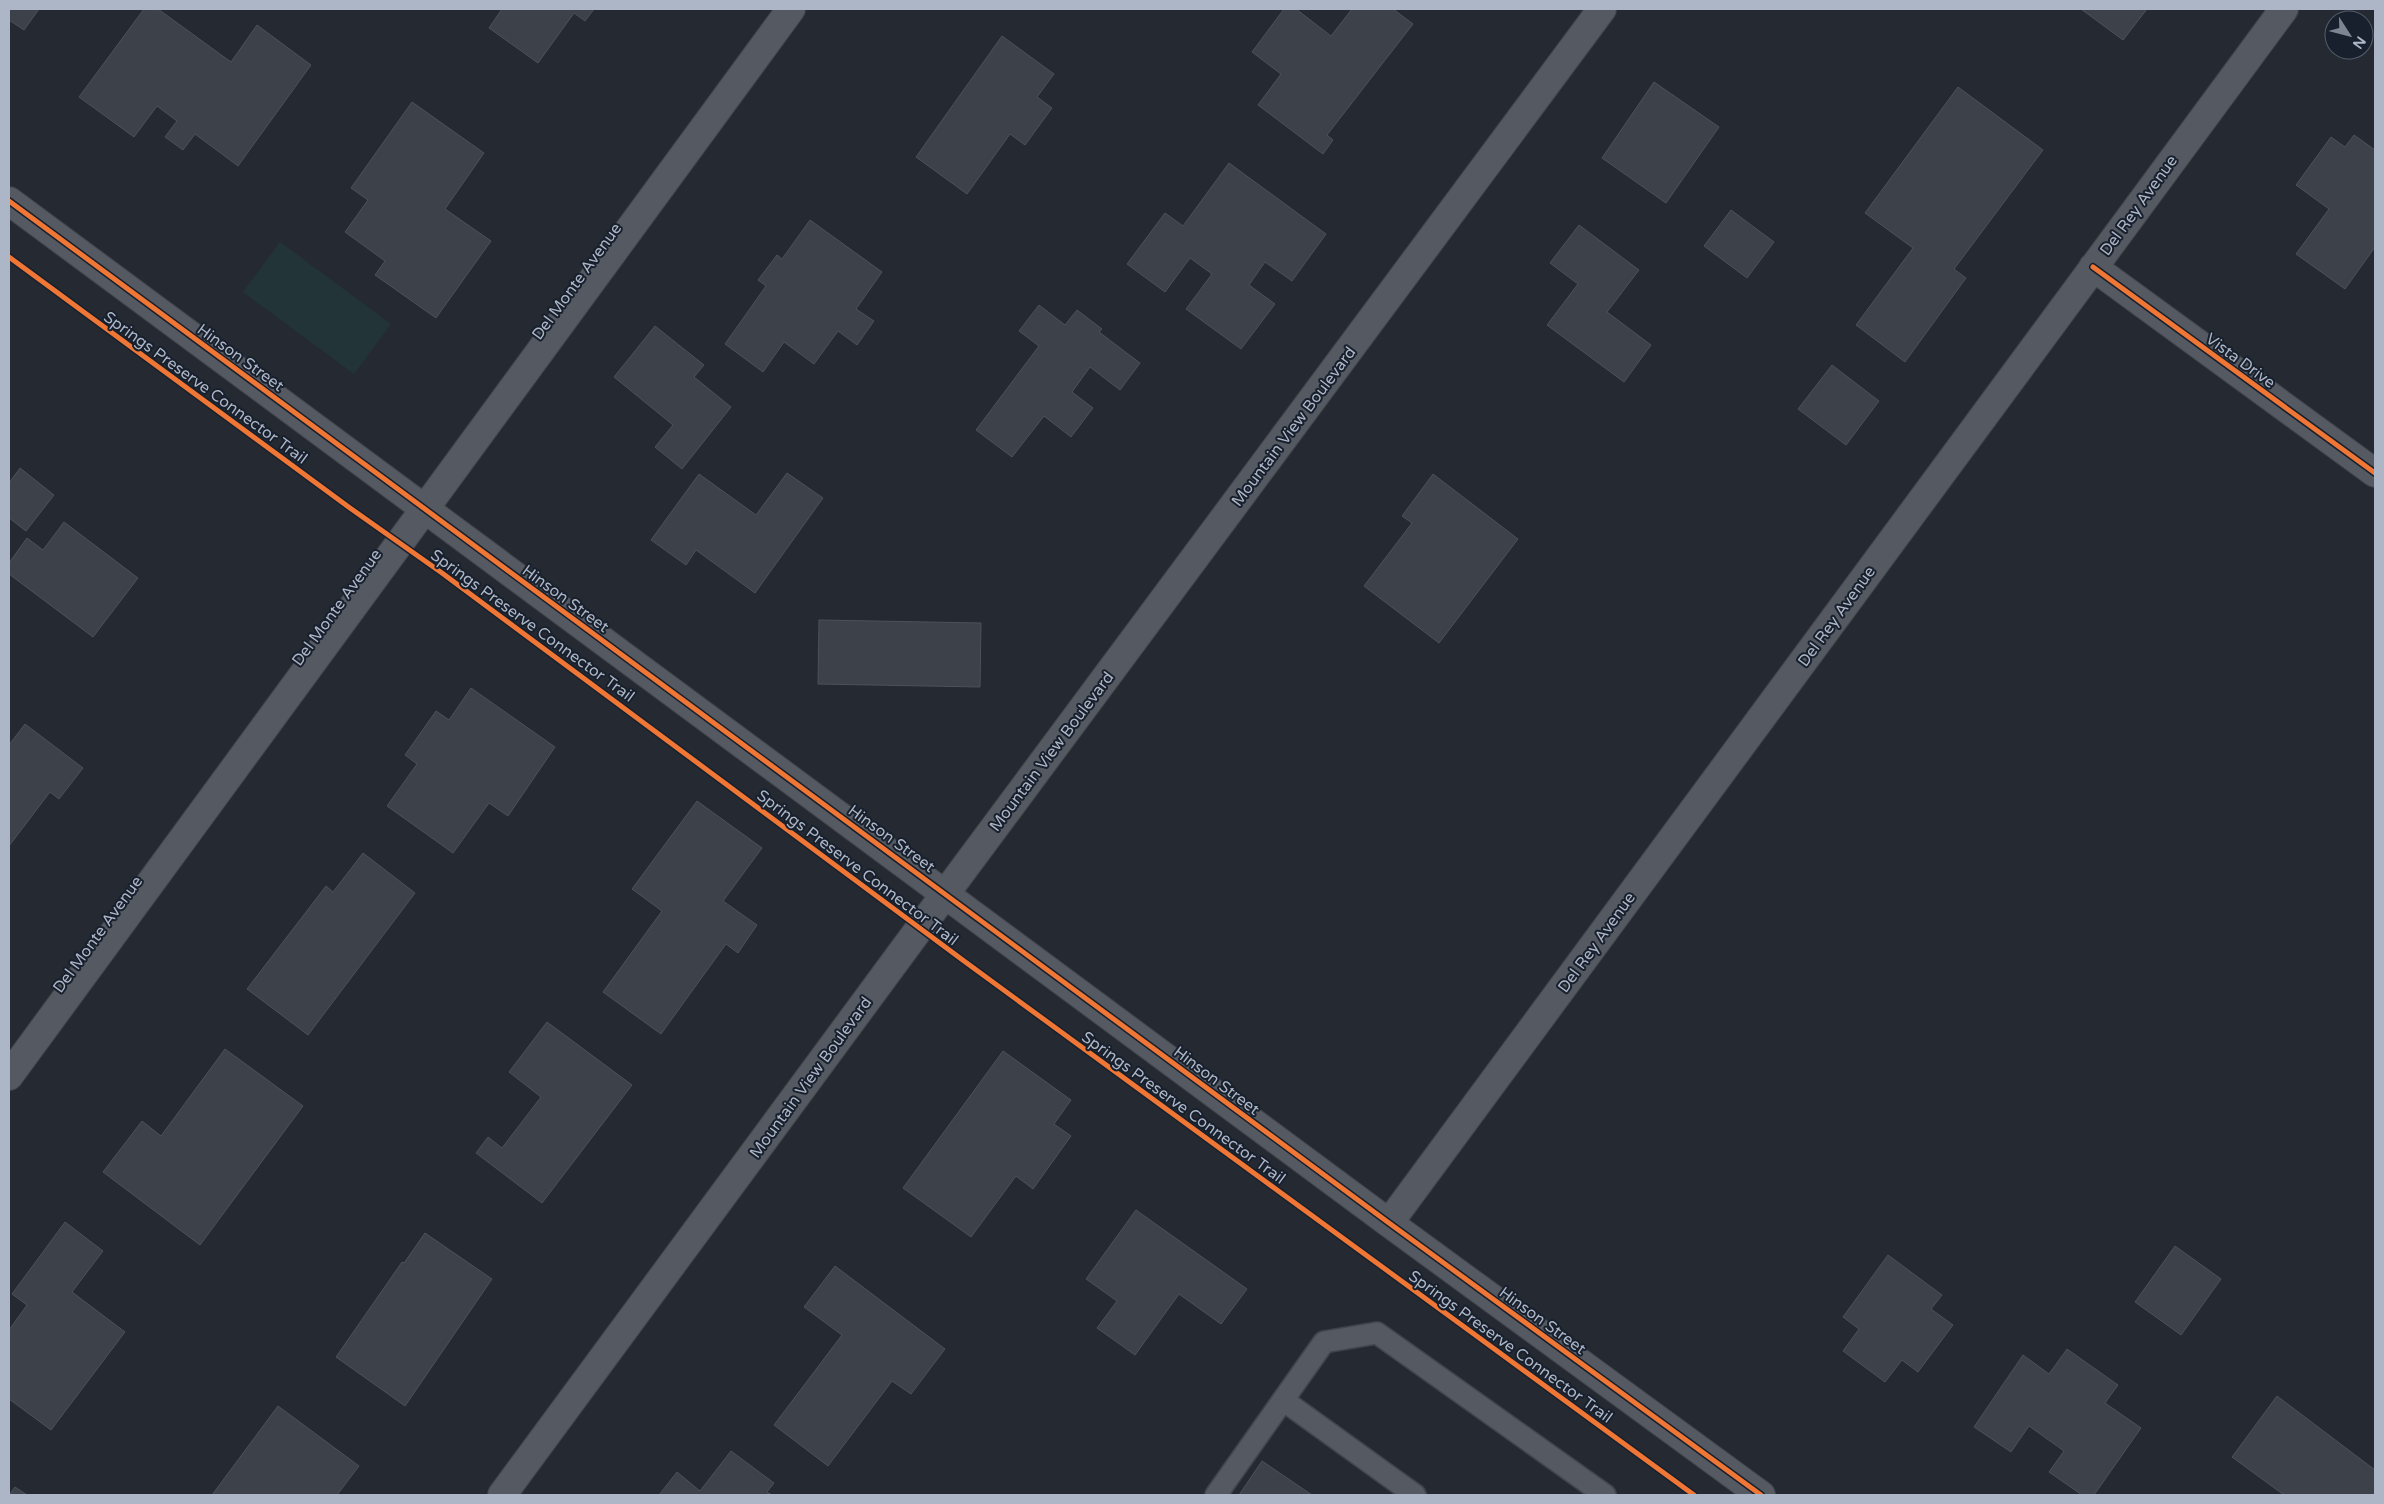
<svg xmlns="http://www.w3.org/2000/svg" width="2384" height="1504" font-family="'Varela Round',sans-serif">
	<rect width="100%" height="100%" fill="#252a32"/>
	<path fill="#223438" d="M280,242L391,324L354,374L243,292Z"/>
	<path fill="#3d4149" stroke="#4c525a" d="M9,9H39L24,30L9,20Z
		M144,9H158L231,62L257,25L311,65L238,166L195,134L183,150L165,137L177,121L157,106L134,137L79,97Z
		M502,9H594L585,21L574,13L538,63L489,28Z
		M1284,9H1296L1331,36L1352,9H1393L1413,24L1327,135L1333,140L1323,154L1258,105L1281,74L1252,52Z
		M2081,9H2147L2123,40Z
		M1002,36L1054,74L1037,97L1052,108L1025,145L1010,134L967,194L916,157Z
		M1654,82L1719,127L1666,203L1602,158Z
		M1958,87L2043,150L1954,269L1966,278L1905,362L1856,325L1913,248L1865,213Z
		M412,102L484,153L445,209L491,241L436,318L375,275L385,261L345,232L368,200L351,188Z
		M2354,135L2375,150V247L2345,289L2296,254L2329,209L2296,185L2331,137L2345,147Z
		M1229,163L1326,234L1292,281L1265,262L1249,285L1275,304L1241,349L1186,309L1212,274L1190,258L1165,292L1127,264L1165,213L1183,226Z
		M1731,210L1774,242L1747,278L1704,246Z
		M810,220L882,272L856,309L874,321L857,345L838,331L814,364L784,342L763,372L725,344L766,286L758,280L777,255L782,259Z
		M1579,225L1639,270L1607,312L1651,345L1624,382L1547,325L1578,284L1550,263Z
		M1039,305L1065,325L1077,310L1102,329L1099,332L1140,363L1120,390L1090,367L1072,392L1093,408L1071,437L1044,416L1012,457L976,430L1039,346L1019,331Z
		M655,326L704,365L694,377L731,407L682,469L655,447L673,425L614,377Z
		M1832,365L1879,401L1846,445L1798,409Z
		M20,468L54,495L26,531L9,518V483Z
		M787,473L823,498L755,593L696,550L686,565L651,540L699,474L756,515Z
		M1433,474L1518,539L1439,643L1364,586L1412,523L1402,516Z
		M64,522L138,578L93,637L9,574V563L27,538L43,550Z
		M819,620L981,623L980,687L818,684Z
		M471,688L555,747L508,816L489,803L453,853L387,806L417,764L405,755L436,711L449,720Z
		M25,724L83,768L59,799L50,792L9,846V745Z
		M697,801L762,848L723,901L757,925L738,953L726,944L661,1034L603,992L662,911L632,889Z
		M363,853L415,893L308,1035L247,989L326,886L333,892Z
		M547,1022L632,1085L542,1203L476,1153L488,1137L502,1148L541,1097L509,1072Z
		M225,1049L303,1106L200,1245L103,1172L142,1121L161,1136Z
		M1003,1051L1071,1100L1054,1124L1071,1136L1033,1189L1016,1176L971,1237L903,1188Z
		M1136,1210L1247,1289L1221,1324L1179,1294L1135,1355L1097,1328L1117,1301L1086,1279Z
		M65,1222L103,1251L72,1292L125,1332L51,1430L9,1399V1330L27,1305L12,1294Z
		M425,1233L492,1279L405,1406L336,1357L402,1262L404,1263Z
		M2175,1246L2221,1279L2181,1335L2135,1302Z
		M1888,1255L1942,1295L1931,1309L1953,1325L1918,1372L1902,1360L1885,1382L1843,1351L1859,1329L1843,1317Z
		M835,1266L945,1349L911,1394L892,1381L828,1466L774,1425L842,1335L804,1307Z
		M2067,1349L2118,1385L2105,1403L2141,1428L2094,1495H2082L2049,1472L2064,1451L2029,1426L2011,1452L1974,1427L2023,1355L2049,1374Z
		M2277,1396L2375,1470V1495H2284L2232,1457Z
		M278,1406L359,1466L337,1495H212Z
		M731,1451L774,1483L767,1492L772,1495H659L677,1472L700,1491Z
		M1262,1461L1312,1495H1239Z
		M15,1487L27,1495H9Z"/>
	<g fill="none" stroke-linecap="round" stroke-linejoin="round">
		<g stroke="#40454b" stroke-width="24">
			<path id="lane" d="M1283,1400L1324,1342L1377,1333L1605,1495
				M1216,1495L1283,1400L1415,1495"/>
		</g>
		<g stroke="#40454b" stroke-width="30">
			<path id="street" d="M9,201L1389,1223L1761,1495
				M2093,267L2375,473
				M9,1076L791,9
				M1389,1223L2284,9
				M502,1495L908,944L1602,9"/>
		</g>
		<use href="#lane" stroke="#545962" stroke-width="21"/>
		<use href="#street" stroke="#545962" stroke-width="28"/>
		<g stroke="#18202d" stroke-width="8">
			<path id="cycleway" d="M9,201L1389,1223L1761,1495
				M9,257L350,508L442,573L964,961L1694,1495
				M2093,267L2375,473"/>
		</g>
		<use href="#cycleway" stroke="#f07635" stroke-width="5"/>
	</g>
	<g text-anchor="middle" stroke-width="4" stroke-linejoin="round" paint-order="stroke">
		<g font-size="16" fill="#adb6c6" stroke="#18202d">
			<text transform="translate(2138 205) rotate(-54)" y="6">Del Rey Avenue</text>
			<text transform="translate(576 281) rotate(-54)" y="6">Del Monte Avenue</text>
			<text transform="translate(241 357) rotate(36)" y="6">Hinson Street</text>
			<text transform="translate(2241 360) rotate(36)" y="6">Vista Drive</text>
			<text transform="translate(206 387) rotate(36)" y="6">Springs Preserve Connector Trail</text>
			<text transform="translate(1293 426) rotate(-53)" y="6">Mountain View Boulevard</text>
			<text transform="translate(566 598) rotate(36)" y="6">Hinson Street</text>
			<text transform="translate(336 607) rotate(-54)" y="6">Del Monte Avenue</text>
			<text transform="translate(1836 616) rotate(-54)" y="6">Del Rey Avenue</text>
			<text transform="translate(533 625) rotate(36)" y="6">Springs Preserve Connector Trail</text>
			<text transform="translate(1051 751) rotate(-53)" y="6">Mountain View Boulevard</text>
			<text transform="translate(892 838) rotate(36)" y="6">Hinson Street</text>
			<text transform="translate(858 867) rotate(37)" y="6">Springs Preserve Connector Trail</text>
			<text transform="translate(97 934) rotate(-54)" y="6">Del Monte Avenue</text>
			<text transform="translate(1596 942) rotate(-54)" y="6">Del Rey Avenue</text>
			<text transform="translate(810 1077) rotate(-54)" y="6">Mountain View Boulevard</text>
			<text transform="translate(1217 1080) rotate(37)" y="6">Hinson Street</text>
			<text transform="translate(1184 1107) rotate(36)" y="6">Springs Preserve Connector Trail</text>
			<text transform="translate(1543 1320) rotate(36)" y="6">Hinson Street</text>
			<text transform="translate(1511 1346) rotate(36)" y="6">Springs Preserve Connector Trail</text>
		</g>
	</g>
	<rect width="2384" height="1504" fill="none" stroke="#adb6c6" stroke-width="20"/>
	<g transform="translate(2349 35) rotate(126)"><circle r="24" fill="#18202d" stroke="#545c6a"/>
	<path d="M0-4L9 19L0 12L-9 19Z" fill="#7d8592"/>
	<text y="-8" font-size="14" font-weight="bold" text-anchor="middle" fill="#adb6c6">N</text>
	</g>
</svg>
